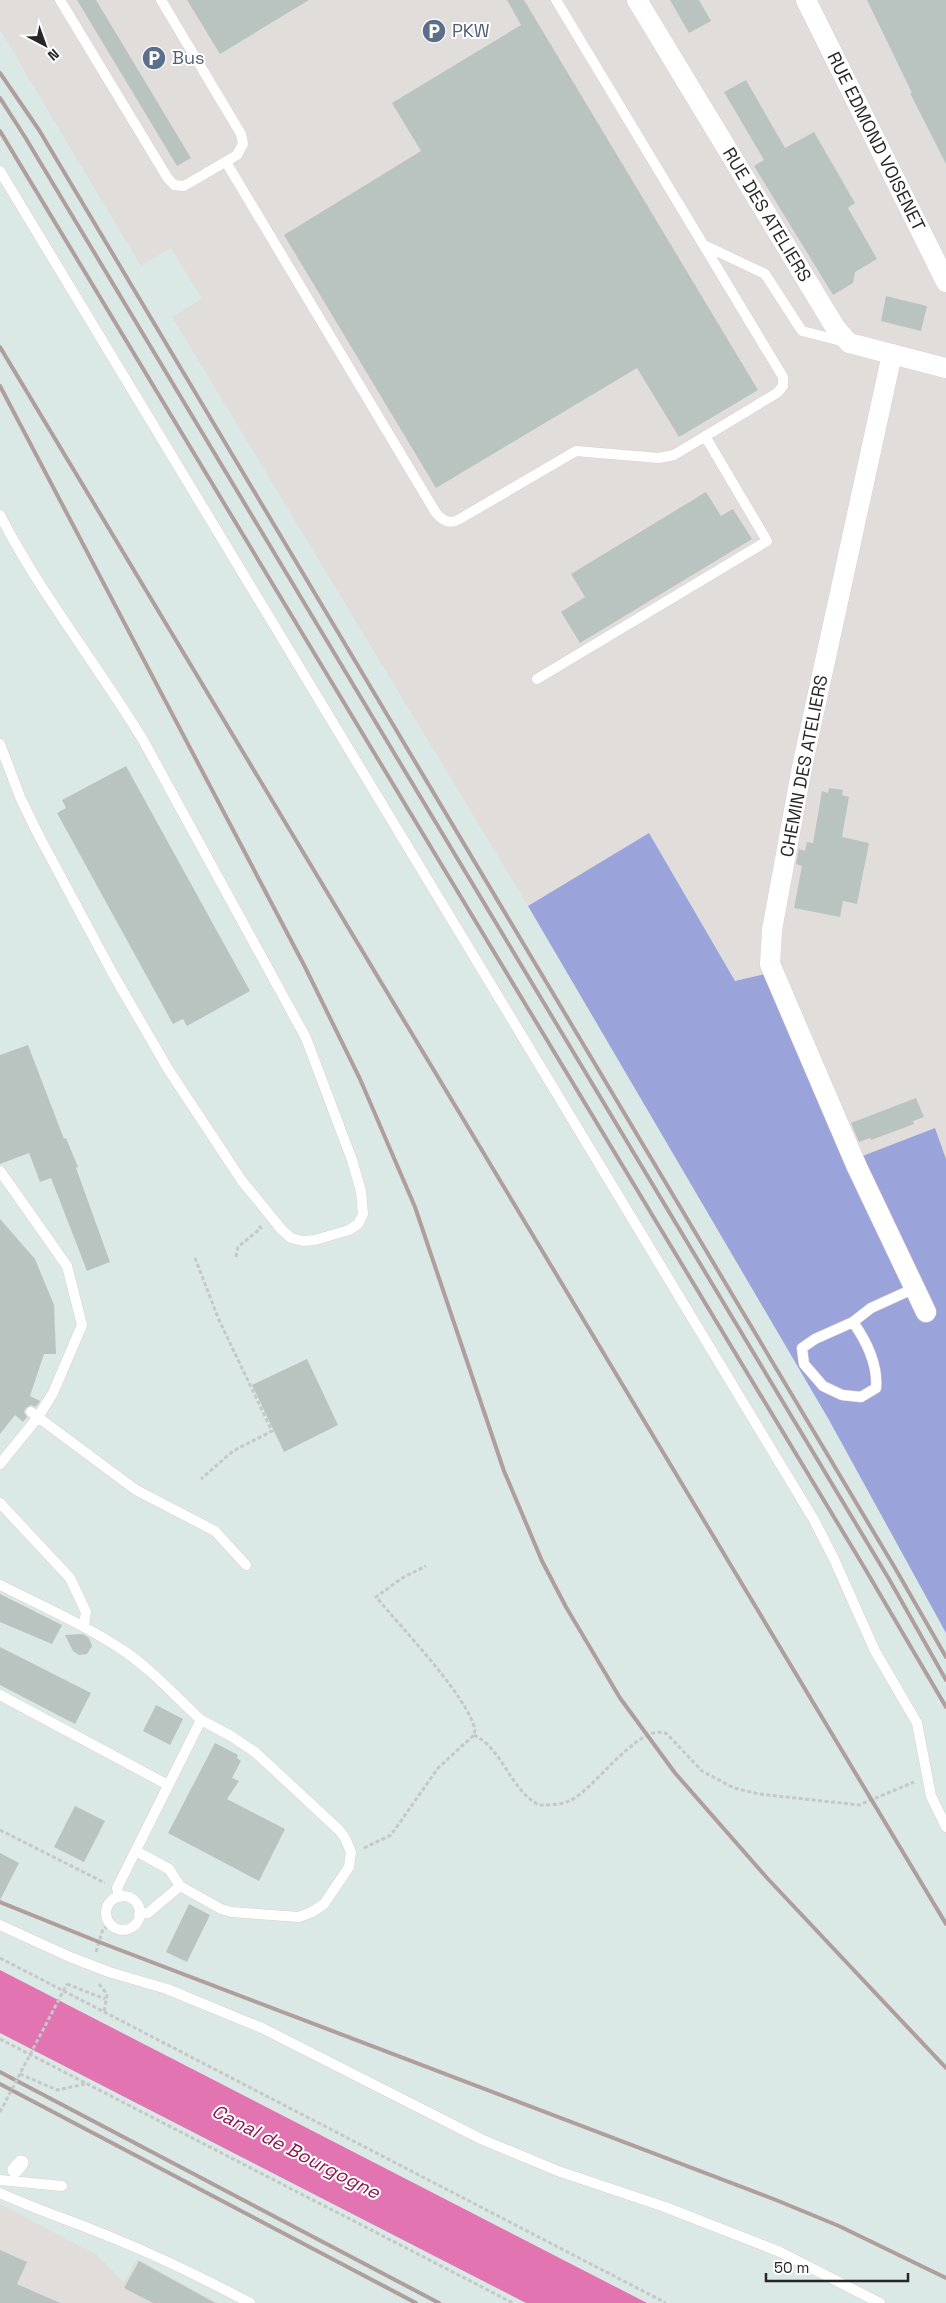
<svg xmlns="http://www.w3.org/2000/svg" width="946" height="2303" font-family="'Space Grotesk',sans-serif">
	<rect width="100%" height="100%" fill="#dae9e5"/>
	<path fill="#e1ddda" d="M0,0H946V1159L936,1129L859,1158L764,974L735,981L649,833L528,906L172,317L202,299L171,248L141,266L0,30Z
		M0,2204L97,2255L124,2282L137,2259L218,2303H0Z"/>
	<path fill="#9aa4db" d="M649,833L735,981L765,974L847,1162L935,1128L946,1159V1633L829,1420L528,906Z"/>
	<path fill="#e275b1" d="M0,1970L647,2303H526L0,2033Z"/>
	<path fill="#b9c4c1" d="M77,0H96L191,158L177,166Z
		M187,0H309L220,54Z
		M507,0H524L758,390L679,437L637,368L436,488L284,235L421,151L392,103L521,25Z
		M670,0H699L711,21L689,33Z
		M867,0H946V164L910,93H912Z
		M746,80L785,148L814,132L855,203L848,208L877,259L855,272L853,283L833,295L754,166L764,160L724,92Z
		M886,296L927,306L921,331L881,321Z
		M706,492L721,516L733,509L752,539L580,643L561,612L585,597L571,574Z
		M126,766L250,991L187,1026L183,1019L173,1024L57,813L66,808L62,800Z
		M829,788L843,790L842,795L849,797L842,837L869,843L857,904L843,901L840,917L794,908L802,866L796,864L799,849L805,851L807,842L813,843L822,791L828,793Z
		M28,1045L64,1139L66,1138L78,1167L76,1168L110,1262L87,1271L51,1178L40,1182L29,1153L0,1164V1055Z
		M916,1098L924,1117L913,1121L914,1124L871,1140L870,1138L859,1142L851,1123Z
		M0,1219L35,1259L54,1305L56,1354H44L30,1396L40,1401L39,1403L35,1407L31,1405L26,1408L24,1412L27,1417L23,1422L15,1415L0,1434Z
		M307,1359L338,1425L284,1452L252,1385Z
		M0,1594L62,1625L52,1644L0,1622Z
		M83,1634L89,1638L92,1646L87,1654L79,1655L73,1651L65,1635Z
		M0,1647L91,1693L75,1724L0,1685Z
		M156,1705L183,1719L170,1745L143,1731Z
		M215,1743L238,1755L237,1758L241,1761L232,1778L239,1781L227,1799L285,1829L259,1881L168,1833Z
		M75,1806L105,1821L84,1862L54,1847Z
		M0,1853L19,1863L0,1900Z
		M189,1904L210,1915L187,1962L166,1952Z
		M0,2250L27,2262L17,2284L60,2303H0Z
		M139,2261L215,2303H153L124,2288Z"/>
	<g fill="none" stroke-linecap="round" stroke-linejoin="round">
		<g stroke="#dfcfcf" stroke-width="11">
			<path id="service" d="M60,0L167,177L174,185L184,186L237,155L243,144L241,134L161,0
				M226,162L436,513C443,521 449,524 458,520L576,451L659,458L674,455L777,393L783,386V377L556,0
				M0,171L814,1520L834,1559L875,1651L917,1723L931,1796L946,1827
				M704,245L765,274L802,331L845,342
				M0,515C41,595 97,664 143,740L306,1038L352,1160L361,1191L363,1214L358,1224L349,1230L315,1240L303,1241L291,1238L282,1230L242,1181L168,1069L113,974L38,834L20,797L0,744
				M537,679L767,541L705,436
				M0,1171L67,1266L82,1325L53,1393L38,1417L0,1464
				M853,1322C867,1342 878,1365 876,1388L861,1397L842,1395L823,1386L804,1364L802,1348L815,1339L853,1322L871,1308L915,1288
				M31,1412L136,1490L215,1531L246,1565
				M0,1503L70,1578L86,1612L84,1626
				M0,1585C42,1606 85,1625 124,1651C152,1670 176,1697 201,1720L117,1888L119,1897
				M0,1695L168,1785
				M136,1851L169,1869L180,1886L221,1909L232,1912L299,1917L312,1912L324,1904L349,1867L351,1852L345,1838L339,1830L255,1752L231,1736L201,1720
				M106 1913a17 17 0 1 1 34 0a17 17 0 1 1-34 0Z
				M139,1914L148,1913L180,1886
				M0,1925L70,1957L109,1972L167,1989L262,2028L481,2139L558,2171L665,2207L780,2252L880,2303
				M0,2180L62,2186
				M0,2193C37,2210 75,2222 113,2238C160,2257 205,2279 250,2303"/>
		</g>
		<g stroke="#dfcfcf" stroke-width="16">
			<path id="pedestrian" d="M15,2170L21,2163"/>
		</g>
		<g stroke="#dfcfcf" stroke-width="21">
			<g id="minor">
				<path id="s1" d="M637,0L835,327L849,343L946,368"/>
				<path id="s2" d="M806,0L946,282"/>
				<path d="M892,354L802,767L772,930L770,964L857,1167L926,1312"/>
			</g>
		</g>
		<path stroke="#c7c7c7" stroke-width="3" stroke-dasharray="4 2.5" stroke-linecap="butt" d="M236,1257L238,1247L261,1228L259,1226
			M195,1258L219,1320L272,1431L233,1451L201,1479
			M474,1735C503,1749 510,1790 539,1805C548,1805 560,1805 569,1801C594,1791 640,1720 667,1734L702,1771L734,1788L759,1794L859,1805L914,1782
			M0,1830L105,1883
			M364,1848L391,1835L438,1768L474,1735L475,1730C469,1698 400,1626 376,1597L402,1578L426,1566
			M96,1952L103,1929L111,1925
			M0,1958L666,2303
			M67,1984L105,1999
			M99,1984L107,1994L104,2012
			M0,2039L513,2303
			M20,2074L57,2090L85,2084"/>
		<use href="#service" stroke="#fff" stroke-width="10"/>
		<use href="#pedestrian" stroke="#fff" stroke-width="15"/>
		<use href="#minor" stroke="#fff" stroke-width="20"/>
		<path stroke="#b09e9d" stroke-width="4" d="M0,73L39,130L895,1568L946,1657
			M0,98L25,137L889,1579L946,1680
			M0,131L864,1567L946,1707
			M0,347L946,1924
			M0,386L305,967L360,1079L415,1207L504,1471L542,1561L566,1607L620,1698L675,1773L768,1879L946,2068
			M0,1902L99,1942L776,2200L839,2226L946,2278
			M0,2072L439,2303
			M0,2084L416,2303"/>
		<path stroke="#c7c7c7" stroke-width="3" stroke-dasharray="4 2.5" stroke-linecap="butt" d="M0,2112L67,1984"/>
	</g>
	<defs>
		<g id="parking-disc" transform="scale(1.25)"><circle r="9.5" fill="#5c6f8a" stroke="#fff"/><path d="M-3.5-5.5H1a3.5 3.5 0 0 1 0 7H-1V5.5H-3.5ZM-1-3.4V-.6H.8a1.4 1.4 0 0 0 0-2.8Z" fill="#fff"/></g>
	</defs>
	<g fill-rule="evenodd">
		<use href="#parking-disc" x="434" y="31"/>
		<use href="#parking-disc" x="154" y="58"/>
	</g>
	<g text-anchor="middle" stroke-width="4" stroke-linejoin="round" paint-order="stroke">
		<g font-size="18" fill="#4e5e75" stroke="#fff" text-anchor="start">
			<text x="452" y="37">PKW</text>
			<text x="172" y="64">Bus</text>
		</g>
		<g font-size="18" fill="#272727" stroke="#fff">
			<text dy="6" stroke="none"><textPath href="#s2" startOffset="158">RUE EDMOND VOISENET</textPath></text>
			<text dy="6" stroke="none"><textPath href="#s1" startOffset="251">RUE DES ATELIERS</textPath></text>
			<text transform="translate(804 766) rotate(-79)" y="6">CHEMIN DES ATELIERS</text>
		</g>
		<g font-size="19" font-style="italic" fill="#8a194e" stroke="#fff">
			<text transform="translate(296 2151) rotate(27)" y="7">Canal de Bourgogne</text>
		</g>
	</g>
	<g transform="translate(45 45) rotate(139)" stroke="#ffffff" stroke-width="4" paint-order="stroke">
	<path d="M0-4L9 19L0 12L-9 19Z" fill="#272727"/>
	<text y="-8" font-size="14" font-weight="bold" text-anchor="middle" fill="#272727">N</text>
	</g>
	<path d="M766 2273v8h142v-8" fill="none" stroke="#272727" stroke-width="2.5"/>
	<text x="774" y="2273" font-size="15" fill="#272727" stroke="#ffffff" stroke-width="4" paint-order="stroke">50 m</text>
</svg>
